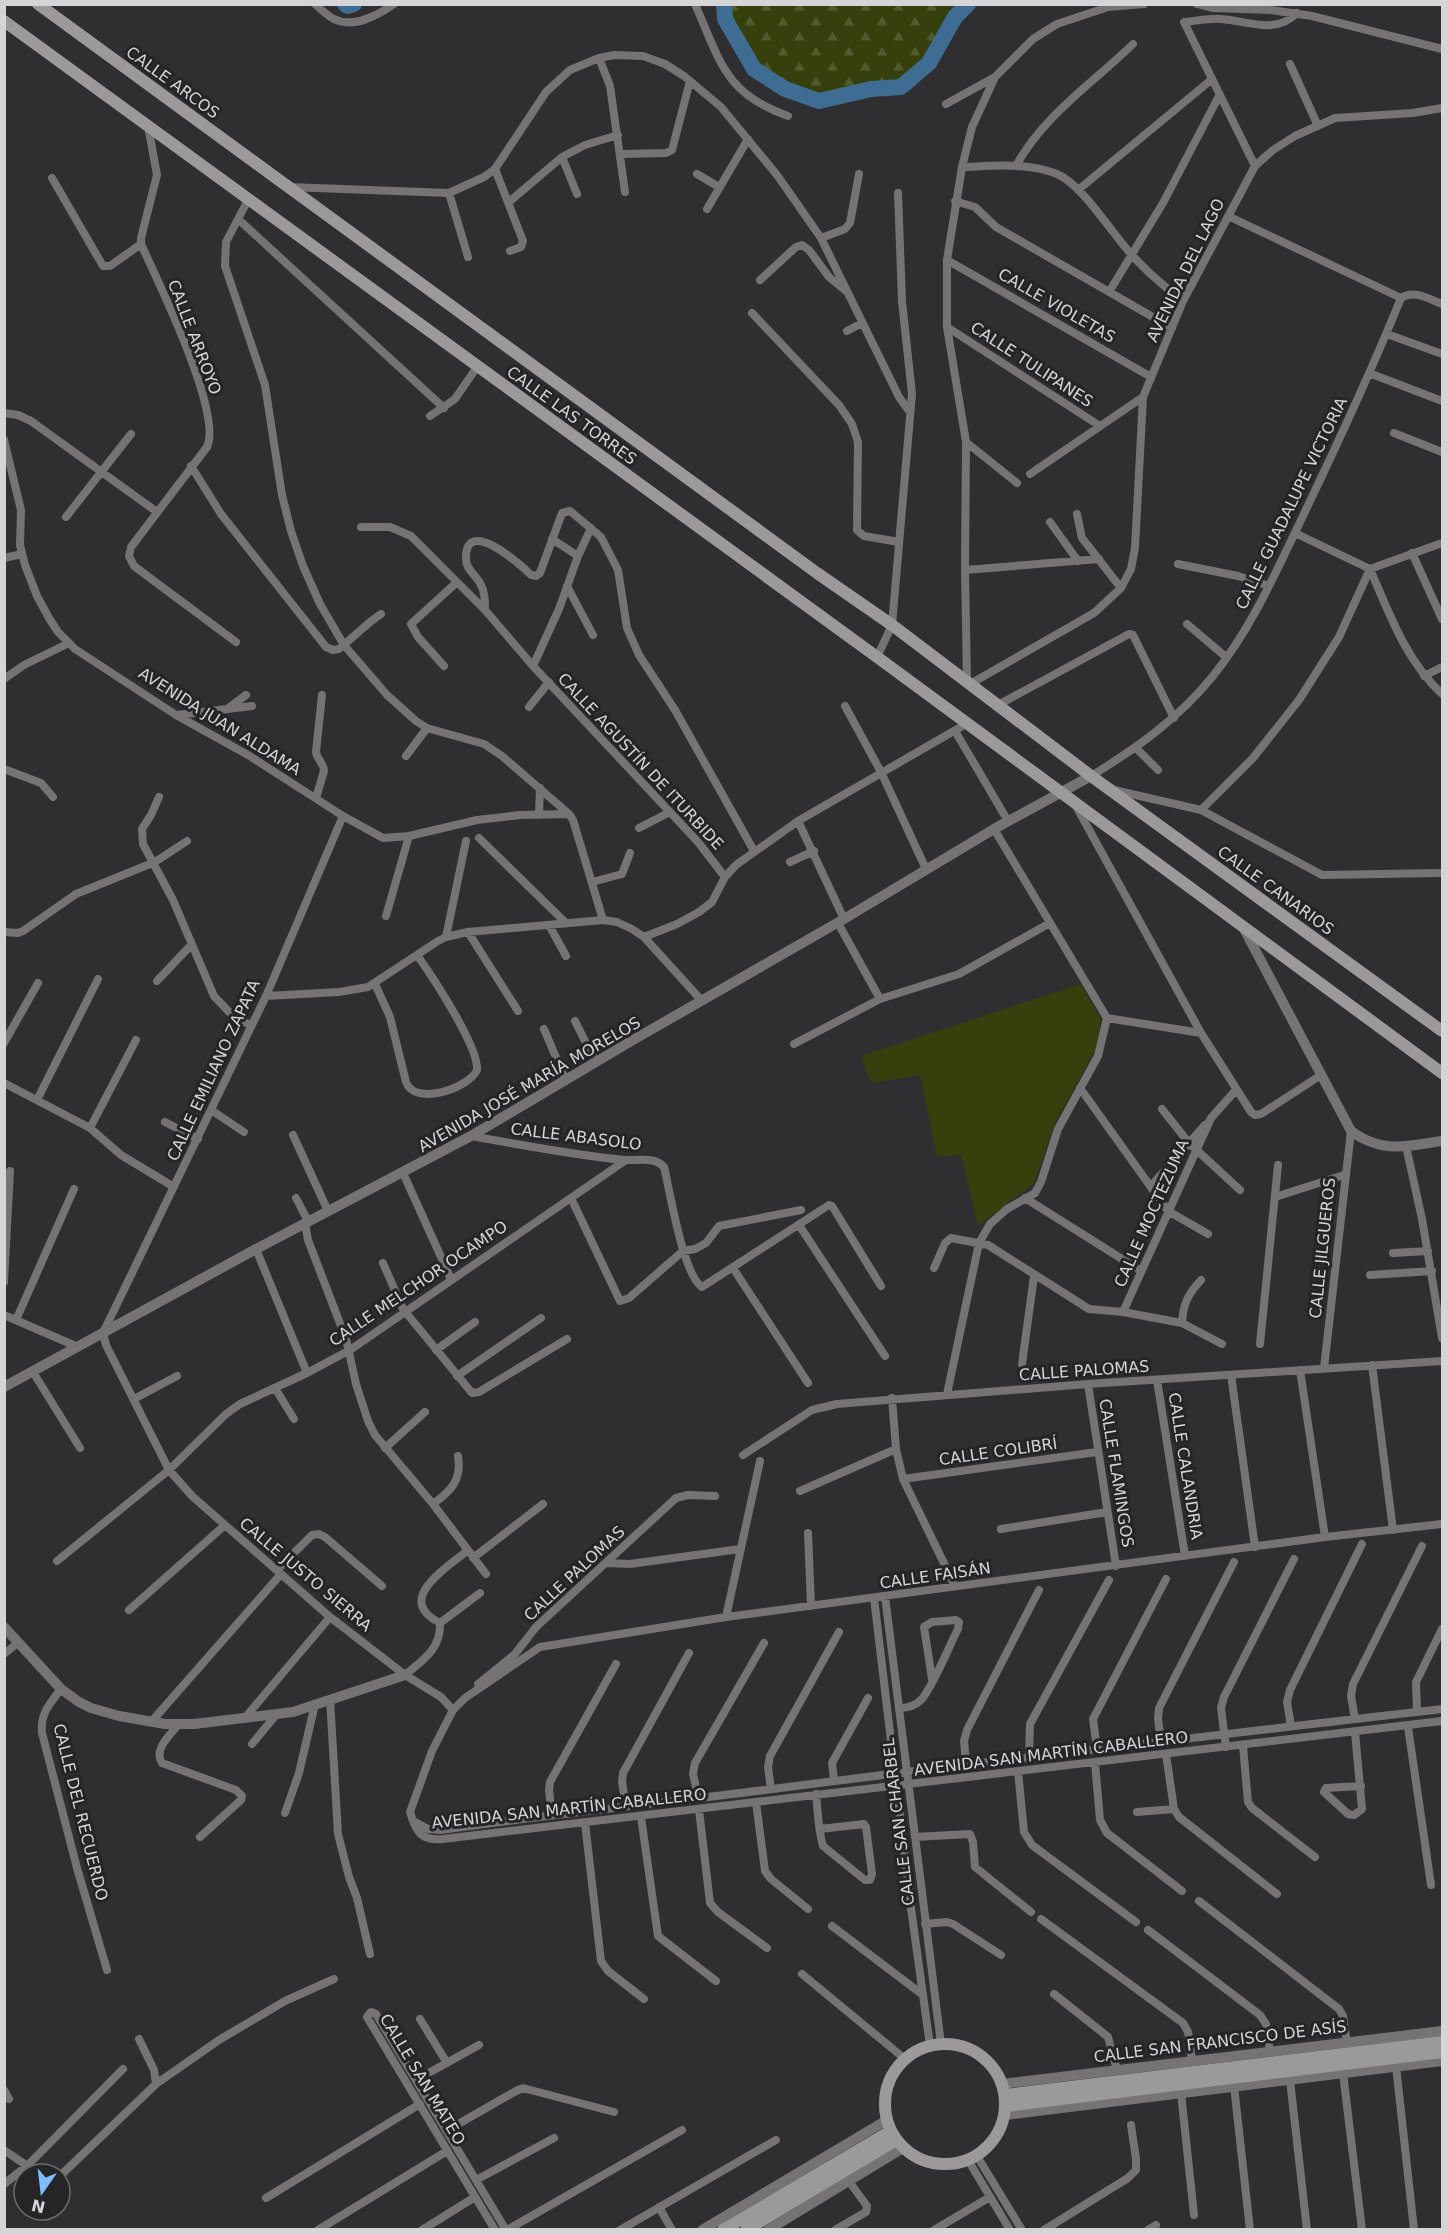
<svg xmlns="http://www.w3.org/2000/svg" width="1447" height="2234" font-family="'DejaVu Sans',sans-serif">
	<defs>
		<pattern id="forest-firs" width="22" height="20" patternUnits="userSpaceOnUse" patternTransform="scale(1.5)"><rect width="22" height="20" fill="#35400c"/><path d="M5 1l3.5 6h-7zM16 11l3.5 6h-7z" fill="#515b2f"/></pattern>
	</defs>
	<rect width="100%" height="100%" fill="#2f2e31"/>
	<path fill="#35400c" d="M1081,984L1101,1020L1096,1048L1055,1123L1034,1183L978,1226L961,1155L937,1157L920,1075L871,1083L861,1056Z"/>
	<path fill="url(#forest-firs)" d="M724,5V4L968,5L955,17L929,63L901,87L871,89L819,101L785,89L754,69L725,19Z"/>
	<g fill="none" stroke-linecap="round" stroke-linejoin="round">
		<path stroke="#3e6c93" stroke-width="16" d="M345,4L348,6L354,4
			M724,4L725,19L754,69L785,89L819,101L871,89L901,87L929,63L955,17L968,4"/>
		<path stroke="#757373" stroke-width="8" d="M315,4C321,9 327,16 334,19C354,29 378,15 394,4
			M695,4C720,61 725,94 788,116
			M1197,4L1212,8L1271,10L1312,16L1442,49
			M599,58L610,86L625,192
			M1290,64L1318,126
			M946,104L995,77
			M148,126L157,175L141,238V244C158,282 223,413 207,447L131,547L129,556L134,566L236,642
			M621,154L666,153L672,150L690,81
			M562,157L577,194
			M1016,166C1043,116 1093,83 1133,44
			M1255,166L1184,22C1196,21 1209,18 1221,19C1249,21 1275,35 1297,13
			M962,167C993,166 1028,162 1057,174C1083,185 1112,234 1132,255C1147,272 1165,287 1183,301
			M495,169L523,241L521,247L510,251
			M697,174L719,187
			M52,178L103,266H110L141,244
			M289,187L449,193L484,177L495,169L546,92L570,70L599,58L614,55L643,56L665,64L684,76L721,107L777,175L821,238L899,397L909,411
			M1078,190L1211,80
			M449,193L468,257
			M249,198L226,242L225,266L265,385L282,495L291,531L303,566L320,604L344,645L387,695L416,721L427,728L484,744L502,756L569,814L573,820L603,920
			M955,201L975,207L996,227L1172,328
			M509,202L562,157L585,145L618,135
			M707,209L748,139
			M1228,216L1401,298
			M238,219L444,408
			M821,238L845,229L850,223L859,174
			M947,260L1151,377
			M760,280L796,247L802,245L809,250L829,277L846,291
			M1109,292L1163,203L1219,96
			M752,313L839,405L852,424L858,442L857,530L864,536L899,542
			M947,327L1100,426
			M847,331L862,323
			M1387,334L1442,354
			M1369,373L1442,401
			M4,413L18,415L31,421L157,512
			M430,416L455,399L477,367
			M1394,433L1442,452
			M4,440L21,510L20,545L25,565L37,596L49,618L58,632L75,649L176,715L248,755L343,816L383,838L409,836L477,820L520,815L569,814
			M966,442L1017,483
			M191,466L221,514L326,647L333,650L339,649L370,622L381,614
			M1030,474L1143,397
			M1077,514L1082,538L1121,588
			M66,517L131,434
			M1050,522L1078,561
			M361,527H390L411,536L485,610L533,666L698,842L725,877
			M1295,533L1370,569C1389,613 1406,661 1442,694
			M552,539L578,556
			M1412,553L1442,619
			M4,558L22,554
			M1178,564L1238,576L1269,586
			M965,570L1099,559
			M567,586L593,635
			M485,610C485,600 485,592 480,583C476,575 466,570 466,559C465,515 520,564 531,575L536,576L540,573L562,513L570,511L601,537L618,570L627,628L639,655L675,710L754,851
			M1187,624L1226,657
			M877,657L892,625L912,394L902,301L898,193
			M444,666L418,637L411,624L456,583
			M533,666L559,609L578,556L591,528
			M1424,676L1442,667
			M4,679L24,665L69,643
			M967,682L965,570L966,442L947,327V260L962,167L972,127L995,77L1033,39L1057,24L1108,7L1144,4
			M970,684L1094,613L1121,588L1131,569L1135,548L1143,397L1183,301L1255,166L1273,150L1295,136L1335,118L1413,113L1442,108
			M998,705L1129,634L1133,635L1174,718
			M845,706L881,772L926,869
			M529,707L549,682
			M227,709L246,695
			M177,715L252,706
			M955,731L1008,821
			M1136,748L1158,770
			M406,756L427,728
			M4,769L41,783L53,797
			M1091,776C1137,748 1179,718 1213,676C1251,629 1276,572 1302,518C1337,445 1371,372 1401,298C1414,289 1429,299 1442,304
			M1114,790L1201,810L1253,758L1299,700L1339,637L1370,569L1442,543
			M159,797L151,815L142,829L143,844L173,900L214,996L229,1012L251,1026
			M316,798L324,771C324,763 317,760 316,752L322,695
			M1076,806L1201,1033L1251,1112L1255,1115L1261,1114L1321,1075
			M1201,810L1322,875L1440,873
			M539,815L540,788
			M343,816L266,996L103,1333L106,1345L169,1470L192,1496L330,1617L405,1675L441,1697L453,1710
			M798,821L844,919
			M639,828L670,812
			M479,838L566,923
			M790,862L814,851
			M592,882L622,874L630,853
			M386,916L409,836
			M838,923L880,999
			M549,925L566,956
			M4,932L18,933L23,931L76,894L155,862L187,841
			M468,932L518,1011
			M446,937L466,841
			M644,937L677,924L699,912L712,902L725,877L736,865L798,821L966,724
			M157,981L191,945
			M375,984L390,1017L406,1082C415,1107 469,1088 477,1070C479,1047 432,976 417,955
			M266,996L339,992L368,987L438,941L446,937L468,932L603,920L617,922L632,929L644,937L702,1001
			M1107,1018L1201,1033
			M575,1021L596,1063
			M544,1029L566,1081
			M4,1043L38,983
			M794,1044L880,999L959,974L1050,923
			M4,1083L90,1128L121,1155L174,1187
			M1080,1088L1168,1211L1208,1234
			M37,1100L98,979
			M1162,1109L1189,1143L1240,1190
			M211,1110L244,1132
			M165,1122L198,1139
			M90,1128L136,1040
			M293,1135L328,1211
			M471,1136C522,1145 573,1155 624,1160C637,1161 654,1156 664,1167C670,1191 683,1275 702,1287L829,1205L832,1206L881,1286
			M1406,1146L1422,1219L1442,1338
			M403,1173L451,1279
			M1151,1186L1205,1125
			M1275,1197L1344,1175
			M296,1198L308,1221
			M571,1198L620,1301L629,1298L683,1251L695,1249L706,1243L719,1226L801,1210
			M1025,1198L1141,1271
			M305,1223L308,1240L346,1339L356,1384L368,1421L375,1435L433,1504L486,1574
			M799,1225L885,1356
			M256,1249L307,1373
			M1393,1253L1428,1251
			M383,1263L403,1309L472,1393L479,1392L567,1339
			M733,1268L808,1383
			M934,1268L945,1243L951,1238L988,1245L1089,1309L1123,1312L1182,1323L1222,1344
			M1370,1275L1432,1271
			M4,1282L10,1171
			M1123,1312L1211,1118L1236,1090
			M4,1315L78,1347
			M16,1320L74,1189
			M1182,1323C1183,1304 1188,1294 1201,1280
			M1260,1344L1278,1165
			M436,1350L475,1322
			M1022,1364L1034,1276
			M1372,1365L1393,1530
			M1324,1368L1351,1131
			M1300,1370L1325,1537
			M33,1372L80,1448
			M1231,1375L1255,1547
			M457,1376L541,1318
			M1157,1380L1185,1556
			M1088,1384L1116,1566
			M275,1388L294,1419
			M947,1394L979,1243L990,1224L1007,1209L1035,1193L1041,1182L1058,1129L1098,1056L1107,1018L994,829
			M892,1398L896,1449L903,1479L955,1586
			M134,1399L177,1376
			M385,1448L425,1412
			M743,1455L812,1410L837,1404L1088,1384L1442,1361
			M903,1479L1097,1452
			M800,1491L896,1449
			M433,1504C451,1491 462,1480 458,1456
			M1442,1524L1325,1537L726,1617L540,1647L465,1698L453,1710L432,1751L410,1812C416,1832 421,1841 443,1839L1442,1721
			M1001,1529L1107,1512
			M808,1533L811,1606
			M473,1558L543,1504
			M57,1561L169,1470L226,1414L240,1404L307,1373L350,1350L626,1160
			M607,1563L630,1564L740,1549
			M277,1570L312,1535L319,1534L325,1537L382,1586
			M885,1596L941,2044
			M874,1598L910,1901L930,2046
			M129,1610L225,1525
			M726,1617L760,1461
			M440,1623C394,1600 445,1569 467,1551
			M4,1654L19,1642
			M405,1675C423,1660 441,1649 440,1623L480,1593
			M478,1684L515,1654L536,1627L676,1498L688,1495L715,1496
			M61,1689C50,1703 40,1714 42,1733L77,1868L107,1970
			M330,1699L338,1834L349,1877L357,1898L370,1954
			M899,1708C907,1708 915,1706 921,1700C933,1687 949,1646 958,1629L959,1622L956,1620L932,1622L924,1627L932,1679
			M1417,1712L1416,1682L1442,1629
			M244,1719L330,1617
			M1355,1719L1351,1696L1353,1684L1422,1546
			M152,1721L281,1574
			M178,1725C170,1735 153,1750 162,1763L236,1790L242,1796L241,1800L200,1837
			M1291,1726L1287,1702L1290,1690L1362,1544
			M1408,1727L1431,1885
			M1355,1732L1362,1809L1354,1815L1348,1814L1324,1792L1326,1788L1361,1786
			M1161,1741L1158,1719L1159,1708L1234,1562
			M252,1744L276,1715
			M1243,1746L1248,1802L1252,1808L1315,1857
			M1226,1747L1221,1708L1224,1697L1294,1559
			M1097,1748L1093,1719L1166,1579
			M1166,1754L1174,1809L1179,1817L1277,1894
			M1029,1756L1030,1724L1109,1580
			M966,1763L964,1741L967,1730L1039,1590
			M1095,1763L1100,1820L1107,1833L1182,1891
			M1018,1771L1024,1832L1032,1845L1136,1922
			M834,1780L832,1763L868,1698
			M771,1789L768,1767L770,1756L839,1632
			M816,1794C818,1811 818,1830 823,1846L865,1880H870L872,1874L866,1827L864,1824L820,1829
			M698,1797L693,1774L695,1763L764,1643
			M756,1802L765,1871L771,1879L808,1909
			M626,1806L622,1782L623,1773L689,1653
			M699,1810L710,1903L718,1912L767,1948
			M1137,1812L1174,1809
			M285,1813L299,1773L315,1704
			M552,1814L549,1790L550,1782L616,1664
			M641,1817L658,1936L716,1981
			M415,1822L428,1829L441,1830C552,1814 662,1803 773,1789C996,1760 1219,1735 1442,1709
			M585,1823L601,1961L608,1971L644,1999
			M915,1837L970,1834L973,1842L975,1867L1031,1912
			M1199,1901L1339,2009L1343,2016L1347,2043
			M1041,1919L1183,2023L1188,2032L1192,2061
			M925,1924L947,1922L953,1924L1001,1955
			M832,1926L923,1995
			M1148,1930L1260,2015L1266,2024L1270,2052
			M802,1974L905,2059
			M1054,1994L1108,2037L1117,2070
			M420,2019L447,2063
			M139,2039L154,2070L156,2084
			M1396,2066L1414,2230
			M1343,2073L1362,2230
			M416,2080L479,2045
			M1290,2080L1307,2230
			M1234,2086L1250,2230
			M4,2090L9,2099
			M1181,2093L1194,2215
			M446,2131L516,2091L523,2088L614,2112
			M4,2150L39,2174
			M977,2156L1022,2230
			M968,2160L1010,2230
			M60,2176L156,2084L219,2040L285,2001L334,1979
			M476,2180L554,2138
			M4,2184L27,2166L123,2069
			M266,2198L420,2104
			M659,2207L672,2230
			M318,2230L447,2151
			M422,2230L475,2197
			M495,2230L367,2017L371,2012L376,2014L506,2230
			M507,2230L682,2130
			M620,2230L776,2140
			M835,2230L866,2212L867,2206L848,2180
			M934,2230L990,2197
			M1044,2230L1128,2178L1136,2170V2159L1131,2125
			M1148,2230L1156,2225"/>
		<path stroke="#757373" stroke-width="10" d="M1243,927L1351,1131C1382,1154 1407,1146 1442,1141
			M4,1387L256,1249L471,1136L633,1040L844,919L994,829L1091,776
			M4,1627L61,1689L79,1702L91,1708L119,1716L165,1724H194L293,1712L405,1675
			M1002,2084L1442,2031
			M1005,2115L1442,2061
			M702,2230L887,2120
			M768,2230L903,2148"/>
		<path stroke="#9c999a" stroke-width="12" d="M38,4L817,573L892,625L1091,776L1442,1031
			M4,21L877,657L1442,1073
			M885 2104a60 60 0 1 1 120 0a60 60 0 1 1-120 0Z
			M1005,2095L1442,2042
			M1006,2106L1442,2052
			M723,2230L891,2131
			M746,2230L896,2140"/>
	</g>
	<g text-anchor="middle" stroke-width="6" stroke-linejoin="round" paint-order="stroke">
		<g font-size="16" fill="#d5d4d6" stroke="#252427">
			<text transform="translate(173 82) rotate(36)" y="6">CALLE ARCOS</text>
			<text transform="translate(1185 270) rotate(-64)" y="6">AVENIDA DEL LAGO</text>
			<text transform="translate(1057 305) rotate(30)" y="6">CALLE VIOLETAS</text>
			<text transform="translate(195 337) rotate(69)" y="6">CALLE ARROYO</text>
			<text transform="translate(1032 364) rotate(33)" y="6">CALLE TULIPANES</text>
			<text transform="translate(572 415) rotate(36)" y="6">CALLE LAS TORRES</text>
			<text transform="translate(1291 503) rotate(-64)" y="6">CALLE GUADALUPE VICTORIA</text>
			<text transform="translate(220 721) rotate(32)" y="6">AVENIDA JUAN ALDAMA</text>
			<text transform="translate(641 761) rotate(47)" y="6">CALLE AGUSTÍN DE ITURBIDE</text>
			<text transform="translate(1276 890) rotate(36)" y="6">CALLE CANARIOS</text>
			<text transform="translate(213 1070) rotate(-65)" y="6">CALLE EMILIANO ZAPATA</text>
			<text transform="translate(529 1084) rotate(-30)" y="6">AVENIDA JOSÉ MARÍA MORELOS</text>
			<text transform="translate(576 1136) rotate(7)" y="6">CALLE ABASOLO</text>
			<text transform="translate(1151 1213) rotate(-66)" y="6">CALLE MOCTEZUMA</text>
			<text transform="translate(1322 1248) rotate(-84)" y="6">CALLE JILGUEROS</text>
			<text transform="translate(418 1283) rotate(-34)" y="6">CALLE MELCHOR OCAMPO</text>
			<text transform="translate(1084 1370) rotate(-4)" y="6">CALLE PALOMAS</text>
			<text transform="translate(998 1451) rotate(-8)" y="6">CALLE COLIBRÍ</text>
			<text transform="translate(1186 1466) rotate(81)" y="6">CALLE CALANDRIA</text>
			<text transform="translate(1117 1473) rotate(81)" y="6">CALLE FLAMINGOS</text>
			<text transform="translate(574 1573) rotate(-43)" y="6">CALLE PALOMAS</text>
			<text transform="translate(306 1574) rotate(40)" y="6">CALLE JUSTO SIERRA</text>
			<text transform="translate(935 1575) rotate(-8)" y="6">CALLE FAISÁN</text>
			<text transform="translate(1051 1753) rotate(-7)" y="6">AVENIDA SAN MARTÍN CABALLERO</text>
			<text transform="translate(569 1808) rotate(-6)" y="6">AVENIDA SAN MARTÍN CABALLERO</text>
			<text transform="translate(81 1812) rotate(76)" y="6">CALLE DEL RECUERDO</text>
			<text transform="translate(898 1822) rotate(-97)" y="6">CALLE SAN CHARBEL</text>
			<text transform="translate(1220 2041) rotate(-7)" y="6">CALLE SAN FRANCISCO DE ASÍS</text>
			<text transform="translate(423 2079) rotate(59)" y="6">CALLE SAN MATEO</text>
		</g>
	</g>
	<rect width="1447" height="2234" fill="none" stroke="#d5d4d6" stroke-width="12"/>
	<g transform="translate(42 2192) rotate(194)"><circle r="28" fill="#252427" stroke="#6b6a6d" stroke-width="1.5"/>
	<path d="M0-4.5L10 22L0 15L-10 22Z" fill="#7fbdfa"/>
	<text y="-9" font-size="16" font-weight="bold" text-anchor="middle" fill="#d5d4d6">N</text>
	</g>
</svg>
